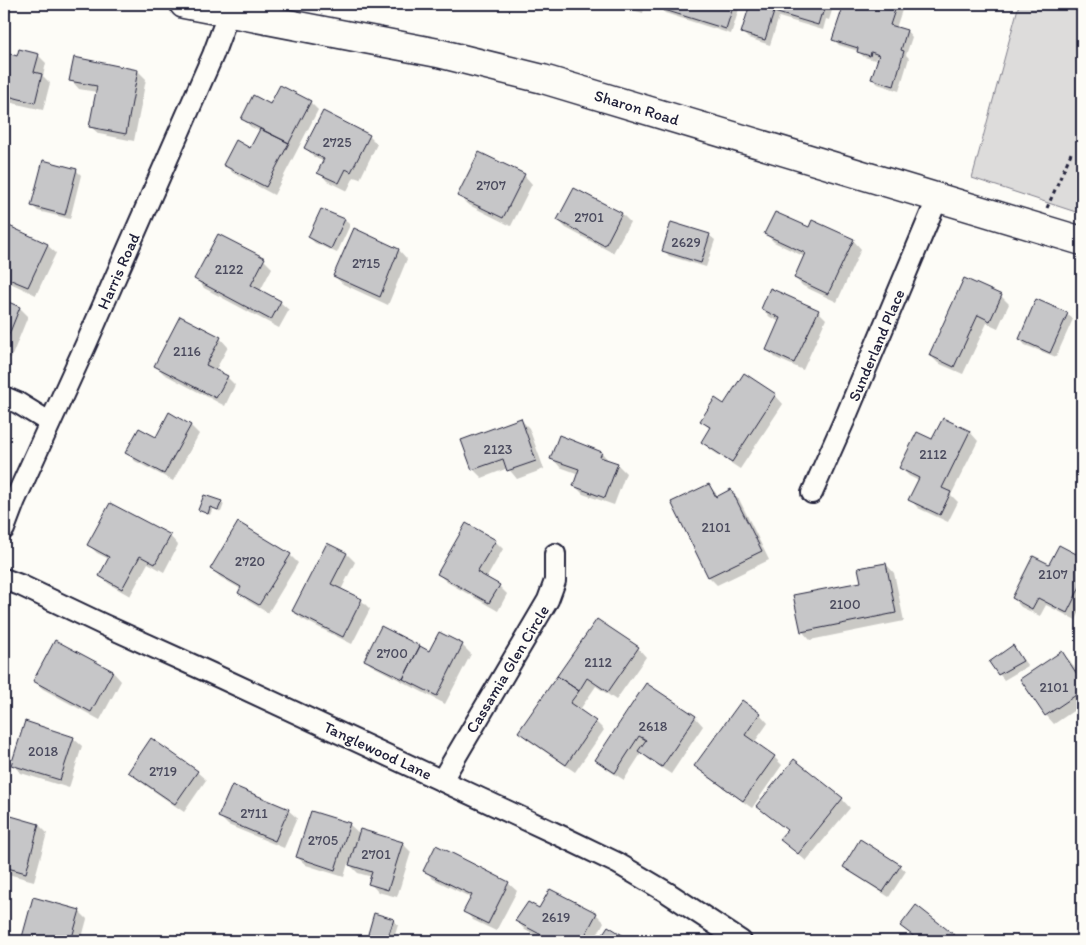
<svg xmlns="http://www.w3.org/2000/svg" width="1086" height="945" font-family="Itim,sans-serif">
	<rect width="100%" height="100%" fill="#fdfcf7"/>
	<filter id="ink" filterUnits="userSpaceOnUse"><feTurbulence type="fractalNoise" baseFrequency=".02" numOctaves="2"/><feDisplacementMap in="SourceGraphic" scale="10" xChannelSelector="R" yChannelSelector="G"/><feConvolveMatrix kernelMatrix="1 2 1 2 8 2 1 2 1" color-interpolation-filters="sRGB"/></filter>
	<g filter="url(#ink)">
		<path fill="#dddcdb" stroke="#807f8b" d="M1019,4H1082V214L972,178Z"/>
		<path fill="#0003" d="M620,4H645L643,13L625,8Z
			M661,4H738L740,6L731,34L665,13L660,8Z
			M752,4H834L829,20L826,19L823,30L779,17L770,45L748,38L743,33Z
			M857,4H895L902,10L896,28L907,31L912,37L906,55L909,58L899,91L878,84L873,79L879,58L876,57L875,60L864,57L858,51L839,45L834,40L856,9Z
			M4,46L11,53L10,55L18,57L38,55L46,63L43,76L50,83L43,110L4,101Z
			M138,71L146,79L134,141L99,134L90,126L97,92L79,89L71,80Z
			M310,102L318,110L274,195L233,173L225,165L250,149L260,131L251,127L242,118L271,106Z
			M369,136L377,144L360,179L354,177L347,191L327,181L319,172L324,162L314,157L306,148Z
			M76,170L81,175L70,219L38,211L32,205Z
			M524,175L532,184L511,226L467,204L459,196Z
			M575,189L622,214L630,222L613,253L566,228L558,220Z
			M345,220L350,225L337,253L315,243L309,237Z
			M7,226L47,245L56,253L36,295L4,280V234Z
			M809,229L853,240L861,249L837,302L803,286L795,278L805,257L774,242L766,234Z
			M355,230L399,250L407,259L388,305L343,284L334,276Z
			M709,235L715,240L706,267L669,256L664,250Z
			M264,260L272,268L260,291L280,302L289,310L279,328L204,288L196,279Z
			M965,279L1001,296L1009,304L998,328L987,323L963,374L938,363L930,355Z
			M4,302L20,308L28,316L11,358L4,355Z
			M762,309L818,311L826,319L803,370L776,358L767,350L780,322L770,317Z
			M1067,314L1073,319L1056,357L1025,345L1020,339Z
			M220,338L228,347L215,371L227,377L235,385L225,406L164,374L155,365Z
			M745,375L775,395L783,404L740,469L711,450L702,441L710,429L701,420L725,406Z
			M169,414L191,426L199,434L173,481L135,461L127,452L156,438Z
			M943,419L970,432L978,441L951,495L958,502L948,522L918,508L910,499L919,481L909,476L901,468L933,441Z
			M521,420L529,428L544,469L517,479L508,468L482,478L473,469Z
			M602,453L610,462L617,464L626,473L614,505L583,494L574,485L579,474L560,467L552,458Z
			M709,485L719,497L731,491L739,499L769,560L717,585L709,577L673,503Z
			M221,502L224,504L221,512L213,508L210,515L200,510Z
			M170,536L178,545L164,572L148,563L130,596L109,584L100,576L109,559L97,553L89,545Z
			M495,541L503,549L486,579L499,586L507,594L498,611L447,582L438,574Z
			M327,544L347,554L355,562L341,590L361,600L370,609L352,644L302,619L293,611Z
			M1060,546L1082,558V607L1076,620L1046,605L1040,616L1021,607L1013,598L1050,566Z
			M290,555L298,563L268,613L248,601L239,592L241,589L220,577L212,569Z
			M886,564L894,573L904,621L810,640L802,631Z
			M597,620L638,648L646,657L616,700L596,686L579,711L596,722L604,730L575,772L528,740L520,732Z
			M440,634L462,645L471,654L445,704L371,665L365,659L430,653Z
			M55,642L113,672L121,681L100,720L43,689L34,681Z
			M1013,647L1028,666L1004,680L990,662Z
			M1062,653L1070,661L1082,679V705L1054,724L1046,715Z
			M646,685L695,717L703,726L671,774L648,759L642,752L624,780L605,768L597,760Z
			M742,702L760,714L768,723L754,743L774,757L782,765L752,808L704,774L696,766Z
			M73,738L82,746L69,788L21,773L13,765Z
			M151,740L197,772L206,780L184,812L138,780L129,772Z
			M842,799L850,808L806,861L781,839L788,831L758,806Z
			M288,810L297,818L284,848L228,825L220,817Z
			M311,812L350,825L360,834L361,831L403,844L411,852L397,897L378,892L370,883L372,877L358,873L348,863L344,877L306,865L297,857Z
			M4,815L39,825L47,833L34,881L4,873Z
			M900,866L906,871L889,897L850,872L844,867Z
			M425,870L508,883L517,891L496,931L473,920L465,911L472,898L433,879Z
			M34,899L79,911L87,919L81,941H22Z
			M540,909L596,914L604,922L594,941H547L525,930L517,921Z
			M393,920L398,925L393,941H383L374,939L369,933Z"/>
		<path fill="#c6c6c8" stroke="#22223b" d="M660,4H734L726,29L658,8Z
			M750,4H827L823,15H821L818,25L774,12L765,40L741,33Z
			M844,4L855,7L856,4H897L890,25L907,30L901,50L904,51L894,86L871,79L879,55L871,52L870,56L857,52L858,48L832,40Z
			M19,49L39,54L34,72L42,74L35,103L4,95V52L17,56Z
			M74,57L138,70L126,134L89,127L97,86L69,81Z
			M280,85L311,101L289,143L241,119L253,95L270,104Z
			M323,111L370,135L351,172L346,169L339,183L317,173L324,159L304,148Z
			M260,129L289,143L266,187L223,165L236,140L250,148Z
			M479,152L525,174L503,218L457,196Z
			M43,160L77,169L65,215L31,206Z
			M574,188L622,213L605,246L557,220Z
			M321,209L345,219L331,249L308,237Z
			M775,212L809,227L812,220L854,239L828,294L794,278L805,253L764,234Z
			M671,222L710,234L701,263L662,251Z
			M7,225L48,244L28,287L4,277V231Z
			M354,228L399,249L380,297L333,276Z
			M218,234L265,258L251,285L281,301L271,320L194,279Z
			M964,278L1002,295L990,321L978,315L954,367L929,355Z
			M770,288L819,310L794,363L766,350L780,318L761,309Z
			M1036,299L1068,313L1050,353L1019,339Z
			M4,300L20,307L4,347Z
			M180,316L221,337L206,365L228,376L216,398L154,366Z
			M744,373L776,394L732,462L701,442L710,427L700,421L715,398L724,404Z
			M169,412L191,425L164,474L125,453L139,428L156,437Z
			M521,418L536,461L507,471L503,459L472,470L461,440Z
			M943,418L970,431L942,488L951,492L940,515L908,500L919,478L899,468L917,432L932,439Z
			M559,435L602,452L600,457L618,463L605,498L573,486L579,469L550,459Z
			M709,484L716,497L731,489L762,551L708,577L671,502Z
			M204,495L222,501L218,510L210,507L208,514L198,510Z
			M110,503L171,535L155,564L140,556L122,589L99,576L109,557L87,545Z
			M238,522L291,554L259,605L238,593L241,587L210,569Z
			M466,523L496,540L477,572L500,585L489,603L437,574Z
			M327,543L347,553L331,584L362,599L343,637L292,611Z
			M1059,545L1082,557V583L1067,613L1038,598L1032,609L1012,598L1033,556L1049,564Z
			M886,563L896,613L801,632L793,595L861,582L858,568Z
			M597,619L639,647L608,692L587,678L579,691L557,676Z
			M381,626L420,646L403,679L364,660Z
			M439,632L463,644L437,696L403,679L420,646L429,651Z
			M55,640L113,671L91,712L33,681Z
			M1013,645L1023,661L998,675L989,662Z
			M1062,651L1082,682V691L1045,716L1020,679Z
			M557,676L579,691L570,703L596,721L566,765L518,732Z
			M646,683L696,716L662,767L638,751L646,740L639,736L615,773L595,760Z
			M742,700L760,713L745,735L775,756L743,801L694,766Z
			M25,721L74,737L60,780L11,765Z
			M151,738L198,771L175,804L128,772Z
			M794,759L843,798L798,854L779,839L787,830L756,806Z
			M232,785L289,809L275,841L218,817Z
			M311,811L350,823L335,870L296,857Z
			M4,814L39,824L26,873L4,867Z
			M360,829L403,842L388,890L368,884L372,872L349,865Z
			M860,839L901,865L883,892L843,867Z
			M436,845L509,882L488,924L463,912L472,895L423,871Z
			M550,889L597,913L582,941H553L515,921L528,902L539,908Z
			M33,897L80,910L71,941H21Z
			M916,905L962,941H920L900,926Z
			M374,913L394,919L387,940L368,934Z
			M608,926L632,941H598Z"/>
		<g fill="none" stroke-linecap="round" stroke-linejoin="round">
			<g stroke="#22223b" stroke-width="24">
				<path id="street" d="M4,397L18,403L49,422
					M812,493L844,421L938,197
					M4,529L15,500L87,342L213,55L229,12
					M4,579L20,585L102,624L206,671L563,837L617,863L668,893L741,941
					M442,780L548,600L555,581V554"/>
			</g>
			<g stroke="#22223b" stroke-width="31">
				<path id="secondary" d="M184,4L438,53L543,79L1082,241"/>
			</g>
			<path stroke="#22223b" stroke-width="3" stroke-dasharray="4 4" stroke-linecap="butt" d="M1080,130L1082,121
				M1047,208L1072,151"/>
			<use href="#street" stroke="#fdfcf7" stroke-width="20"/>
			<use href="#secondary" stroke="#fdfcf7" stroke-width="28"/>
		</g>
	</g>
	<g text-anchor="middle" stroke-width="4" stroke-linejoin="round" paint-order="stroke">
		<g font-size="14" fill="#4b4b5e">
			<text x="337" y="147">2725</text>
			<text x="491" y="190">2707</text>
			<text x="589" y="222">2701</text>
			<text x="686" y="247">2629</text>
			<text x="366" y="268">2715</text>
			<text x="229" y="274">2122</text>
			<text x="187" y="356">2116</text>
			<text x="498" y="454">2123</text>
			<text x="933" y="459">2112</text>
			<text x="716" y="532">2101</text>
			<text x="250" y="566">2720</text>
			<text x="1053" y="579">2107</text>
			<text x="845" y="609">2100</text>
			<text x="392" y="658">2700</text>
			<text x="598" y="667">2112</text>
			<text x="1054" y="692">2101</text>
			<text x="653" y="731">2618</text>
			<text x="43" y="756">2018</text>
			<text x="163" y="776">2719</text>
			<text x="254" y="818">2711</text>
			<text x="323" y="845">2705</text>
			<text x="376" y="859">2701</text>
			<text x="556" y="922">2619</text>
		</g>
		<g font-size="16" fill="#22223b" stroke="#fdfcf7">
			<text transform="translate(637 107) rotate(17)" y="6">Sharon Road</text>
			<text transform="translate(118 271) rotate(-66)" y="6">Harris Road</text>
			<text transform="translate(876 345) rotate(-67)" y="6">Sunderland Place</text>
			<text transform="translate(507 669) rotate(-59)" y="6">Cassamia Glen Circle</text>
			<text transform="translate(378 750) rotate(25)" y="6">Tanglewood Lane</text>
		</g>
	</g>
	<rect width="1086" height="945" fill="none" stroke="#fdfcf7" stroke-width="20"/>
	<rect x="10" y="10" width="1066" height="925" fill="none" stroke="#22223b" stroke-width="2" filter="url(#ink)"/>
</svg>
